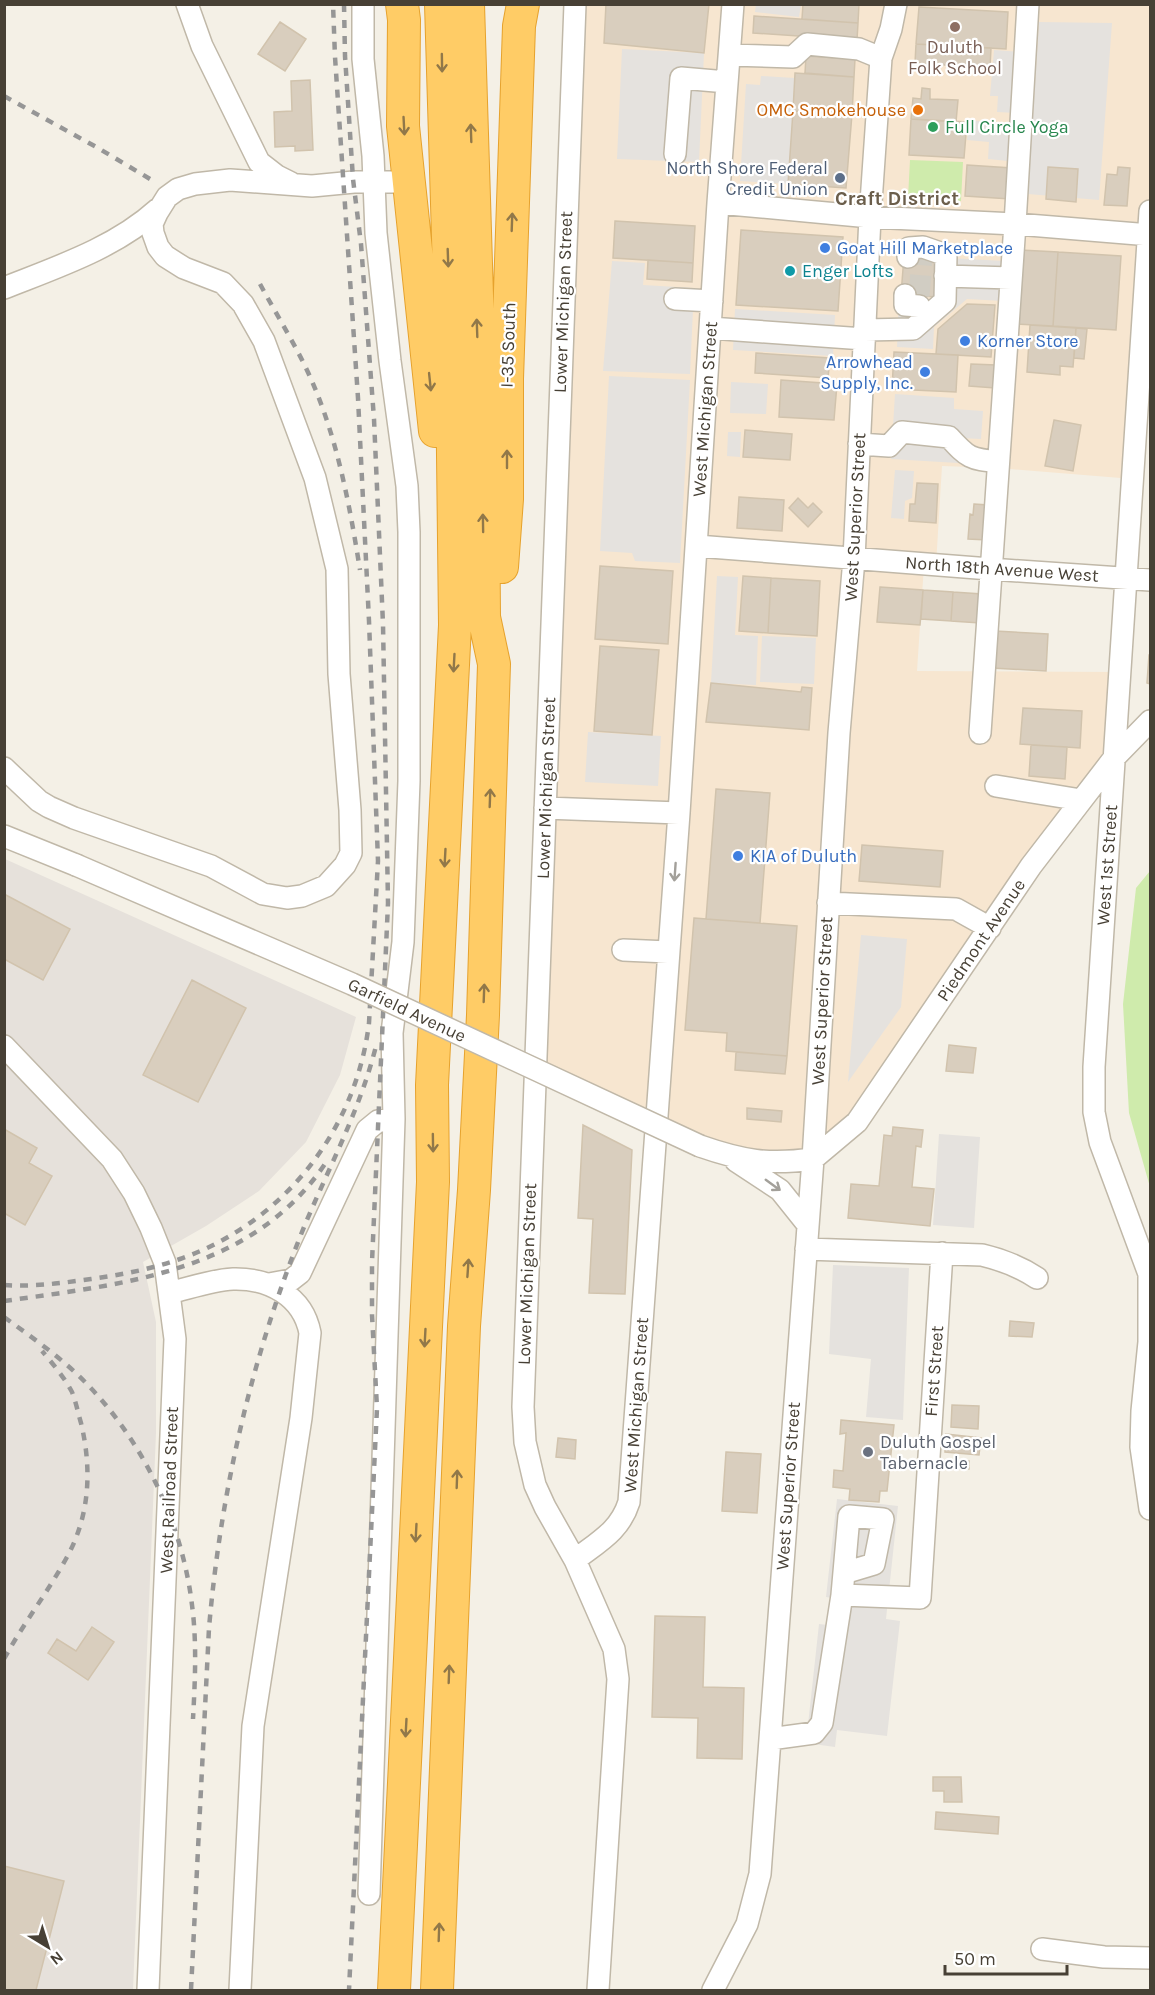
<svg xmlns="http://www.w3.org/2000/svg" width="1155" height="1995" font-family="Karla,sans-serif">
	<rect width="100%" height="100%" fill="#f4f0e6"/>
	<path fill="#f7e6d0" d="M576,5H1150V211L1133,479L998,468L942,466L936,565H924L917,671L1120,672L1114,758L857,1122L813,1159L755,1162L535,1075Z"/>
	<path fill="#e6e1db" d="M5,859L356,1017L340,1075L306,1142L259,1191L206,1226L143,1262L156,1322V1433L133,1990H5Z"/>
	<path fill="#cfebac" d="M910,160L963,162L961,201L908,198Z
		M1150,871V1187L1129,1113L1123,1004L1136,888Z"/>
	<path fill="#e5e2de" d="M756,4L801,5L799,17L755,12Z
		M1039,22L1112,23L1099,200L1028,194Z
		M622,49L704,53L699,162L617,159Z
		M994,50L1021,52L1016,113L997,112L998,96H990Z
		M761,76L795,78L788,184L740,181L746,84L760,85Z
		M969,120L1012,124L1008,161L988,159L989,142L967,140Z
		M947,258L1005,261L1003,301L967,299L934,327L933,349L897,347L899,299L945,301Z
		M612,261L645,263L643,285L694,288L690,374L603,371Z
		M735,309L835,315L833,356L733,350Z
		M609,376L690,380L680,563L635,561L632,553L600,551Z
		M731,382L768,384L766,414L730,413Z
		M895,394L954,398V409L983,411L981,439L960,438L958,463L891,459Z
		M728,432H741L740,457L727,456Z
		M895,470L914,471L912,498L905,501L904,519L891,518Z
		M717,576L738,577L735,635L758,636L756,685L711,683Z
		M762,636L816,638L814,684L760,682Z
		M588,732L661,736L658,786L585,782Z
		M861,935L907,939L901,1007L848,1082Z
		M939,1134L980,1137L974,1228L933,1225Z
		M833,1265L909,1268L903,1420L866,1417L871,1359L829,1354Z
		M837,1499L898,1506L886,1619L900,1621L887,1736L837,1730L835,1747L806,1743L819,1624L836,1626L839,1599L826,1597Z"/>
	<path fill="#d9cebe" stroke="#d1c3ad" stroke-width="1.5" d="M606,4H709L704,53L604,43Z
		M803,4H859L858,23L802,19Z
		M919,7L1008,12L1006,49L916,44Z
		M754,16L858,23L857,40L753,33Z
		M280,22L306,39L285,71L258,54Z
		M916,44L991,48L990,68L915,63Z
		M806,56L855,59L854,77L805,73Z
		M795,73L854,77L852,114L793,111Z
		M310,80L313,150L295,151V146L275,147L274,112L292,111L291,81Z
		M922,88L930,89V99L958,100L956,122L911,119L913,98L921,99Z
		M793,111L852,114L846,188L788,184Z
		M911,119L967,122L964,158L909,155Z
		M967,165L1012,168L1010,199L965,196Z
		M1048,167L1078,169L1076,202L1046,199Z
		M1118,167L1130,168L1127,206L1104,205L1107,174L1117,175Z
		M615,221L695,226L693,263L613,258Z
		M741,230L843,237L838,311L736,305Z
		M1020,250L1058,252L1053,326L1015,324Z
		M1058,252L1121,256L1116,330L1053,326Z
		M904,256L941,259L938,297L901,295Z
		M648,260L693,263L692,282L647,279Z
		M967,304L995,305L991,357L936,354L938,329Z
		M1030,325L1076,328L1073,367L1060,366V375L1027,372Z
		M1076,328L1087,329L1084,359L1074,358Z
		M894,352L958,355L956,392L892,389Z
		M756,353L830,358L828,378L755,373Z
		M971,364L996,365L995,388L969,386Z
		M781,380L837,384L834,420L779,417Z
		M1054,420L1081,425L1073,471L1045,466Z
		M745,430L792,434L790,460L743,457Z
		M917,483L938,484L936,523L909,521L910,504H915Z
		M739,497L784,500L782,531L737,528Z
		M798,498L808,508L813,503L822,512L808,527L789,508Z
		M974,504L988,505L987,540L968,539L970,514L973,515Z
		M600,566L673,571L668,644L595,639Z
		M743,576L771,578L768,633L739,631Z
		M771,578L820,581L817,636L768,633Z
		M880,587L923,590L920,625L877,622Z
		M923,590L953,592L951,621L921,619Z
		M953,592L982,594L980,623L951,621Z
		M995,631L1048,634L1046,671L992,668Z
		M600,646L659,650L652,735L594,731Z
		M1149,655H1150V684L1147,683Z
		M711,683L801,692L802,687L812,688L809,730L706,722Z
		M1023,708L1082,711L1080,748L1020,744Z
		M1031,745L1067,747L1065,779L1029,776Z
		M716,789L770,793L760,923L706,919Z
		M862,845L943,851L940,887L859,881Z
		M4,894L70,929L43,980L4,959Z
		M694,918L797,926L787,1056L726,1051L727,1033L685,1030Z
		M192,980L246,1008L198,1102L143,1075Z
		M949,1045L976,1048L973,1073L946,1071Z
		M736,1052L787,1056L785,1074L735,1070Z
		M747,1108L782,1111L781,1122L747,1119Z
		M583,1125L632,1150L625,1294L589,1293L593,1219L578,1218Z
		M893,1127L923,1130L921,1147L916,1146L912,1187L934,1189L930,1226L848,1218L851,1184L879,1186L884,1135L892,1136Z
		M4,1129L37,1148L29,1163L52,1176L25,1225L4,1213Z
		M1010,1321L1034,1323L1032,1337L1009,1336Z
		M952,1405L979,1406L978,1429L951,1427Z
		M841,1420L894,1425L887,1491H880L879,1502L849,1500L850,1489L833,1487L834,1470L843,1471L846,1433L840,1434Z
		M946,1434L981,1438L979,1455L945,1452Z
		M558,1438L576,1440L575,1459L556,1457Z
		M726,1452L761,1454L757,1513L722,1511Z
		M954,1461H969V1469H954Z
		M655,1616L705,1617L703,1687L744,1688L742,1759L697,1758L698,1718L652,1717Z
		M92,1627L114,1642L88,1680L48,1653L57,1639L76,1651Z
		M933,1777H961L962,1802H944V1791H933Z
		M936,1812L999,1817L998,1834L935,1829Z
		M4,1866L64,1881L36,1990H4Z"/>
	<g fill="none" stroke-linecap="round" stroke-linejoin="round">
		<path stroke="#d1cdc3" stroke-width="21" stroke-dasharray="21 10" stroke-linecap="butt" d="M919,296L922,258"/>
		<g stroke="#c0b8a8" stroke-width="24">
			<path id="minor" d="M187,4L202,46L259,162L277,176L291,183
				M363,4V59L373,156L376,233L390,361L407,486L409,532V781L403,942L392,1033L394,1119L369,1894
				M575,4L523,1407L525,1442L535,1485L545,1507L575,1560L614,1649L618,1679L598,1990
				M730,55L793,57L807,44L859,49L881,58
				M675,154L681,78L727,82
				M718,203L870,217L1015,224L1150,235
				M1150,211L1094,1067V1112L1100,1142L1149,1274V1342L1142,1411L1141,1447L1150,1509
				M945,276L1011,278
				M4,288C57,267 115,248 158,209
				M905,295V305L919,306
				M675,299L712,301
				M710,328L864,339
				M865,330L913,329L945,301L946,255L923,247L909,248L908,257
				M859,444L889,446L902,432L949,437C968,458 970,459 998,462
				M697,546L990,569L1150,580
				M980,733L1015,224L1028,4
				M4,768L39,801L49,807L74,818L211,866L263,894L287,898L302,896L326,886L345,865L351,853L350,810L339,674L337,569L315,478L264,341L243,304L223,283L184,268L165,256L158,247L153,233L152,224L157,213L167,197L178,189L195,184L230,180L312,186L354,182H398
				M996,786L1081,800
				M545,808L679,813
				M4,836L76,865
				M828,903L956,909L990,928
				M623,950L668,952
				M4,1046L112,1159L134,1193L151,1228L165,1263L175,1339L148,1990
				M700,1146C743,1161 768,1165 813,1159
				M813,1159L857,1122L1031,866L1114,758L1150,721
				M736,1161L780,1190L808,1225
				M806,1249L982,1255C1003,1260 1019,1266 1037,1278
				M269,1284L291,1280L300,1273L367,1130L378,1121L394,1119
				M169,1293C190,1288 212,1280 233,1279C269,1278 303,1296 310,1333L301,1418L253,1726L240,1990
				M575,1560C598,1542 620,1531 629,1502L679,813L718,203L733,4
				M842,1595L849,1516L883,1519L874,1564L844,1573
				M770,1739L814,1733L822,1723L842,1595L920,1598L942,1253
				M1042,1949L1104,1957L1150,1958
				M713,1990L747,1924L760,1874L813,1159L839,733L854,559L870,217L881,58L891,29L896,4"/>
		</g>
		<g stroke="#e6a22d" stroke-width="34">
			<path id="highway" d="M402,4L404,20L403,126L435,431
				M502,567L507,499V379L519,26L523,4
				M394,1990L433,1182L432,1085L455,625L452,370L441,4
				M437,1990L464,1326L474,1190L483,1015L494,664L484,617L483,491L468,4"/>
		</g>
		<use href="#minor" stroke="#fff" stroke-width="21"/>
		<use href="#highway" stroke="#fc6" stroke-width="32"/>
		<path stroke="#969696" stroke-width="4.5" stroke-dasharray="8 8" stroke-linecap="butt" d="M344,4L345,56L353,179L361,244L374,419L383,624L388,903L372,1262V1315L377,1408L349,1990
			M4,96L98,148L150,179
			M260,284C275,312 292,339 306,368C336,431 349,501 360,570
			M4,1285C34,1287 62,1283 91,1279C121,1275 151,1269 180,1259C283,1223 356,1131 369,1023L378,861L369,621L358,398L335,57L333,4
			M4,1301C125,1284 254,1272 327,1161
			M4,1317C30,1336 56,1354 79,1376C141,1436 182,1521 192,1605C197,1643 195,1681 193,1719
			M4,1659C23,1624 48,1592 67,1557C90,1515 92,1469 81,1423C78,1413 76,1402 72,1392C64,1377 53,1364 42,1351
			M191,1990L209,1628C221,1489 252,1356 304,1227C329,1167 360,1110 376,1046"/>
		<g stroke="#c0b8a8" stroke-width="24" stroke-linecap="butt">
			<path id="minor-bridge" d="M76,865L352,984L700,1146"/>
		</g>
		<use href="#minor-bridge" stroke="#fff" stroke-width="21"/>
	</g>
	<defs><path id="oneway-shaft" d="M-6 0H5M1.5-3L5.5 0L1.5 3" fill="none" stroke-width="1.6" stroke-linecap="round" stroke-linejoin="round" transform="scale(1.5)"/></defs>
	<g stroke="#917849">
		<use href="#oneway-shaft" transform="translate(442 63) rotate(89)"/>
		<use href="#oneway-shaft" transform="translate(404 126) rotate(87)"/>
		<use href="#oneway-shaft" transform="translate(471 133) rotate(-92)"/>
		<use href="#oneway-shaft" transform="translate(512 222) rotate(-88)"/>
		<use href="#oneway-shaft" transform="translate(448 258) rotate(88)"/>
		<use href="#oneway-shaft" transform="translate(477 328) rotate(-92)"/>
		<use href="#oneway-shaft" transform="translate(430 382) rotate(84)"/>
		<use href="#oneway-shaft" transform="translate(507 459) rotate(-90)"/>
		<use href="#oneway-shaft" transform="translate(483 523) rotate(-91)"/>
		<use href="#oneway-shaft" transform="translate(454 663) rotate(93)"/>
		<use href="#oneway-shaft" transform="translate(490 798) rotate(-88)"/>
		<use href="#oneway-shaft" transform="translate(445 858) rotate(93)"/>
		<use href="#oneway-shaft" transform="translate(484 993) rotate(-88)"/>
		<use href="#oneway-shaft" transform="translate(433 1143) rotate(89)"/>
		<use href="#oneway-shaft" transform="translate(468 1268) rotate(-86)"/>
		<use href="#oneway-shaft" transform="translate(425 1338) rotate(93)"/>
		<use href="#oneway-shaft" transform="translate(457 1479) rotate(-88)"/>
		<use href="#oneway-shaft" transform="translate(416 1533) rotate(93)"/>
		<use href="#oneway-shaft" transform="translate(449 1674) rotate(-88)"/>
		<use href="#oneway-shaft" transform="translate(406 1728) rotate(93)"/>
		<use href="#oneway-shaft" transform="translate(439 1932) rotate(-88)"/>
	</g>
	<g stroke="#a3a09a">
		<use href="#oneway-shaft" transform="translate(675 872) rotate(94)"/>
		<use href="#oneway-shaft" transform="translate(773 1185) rotate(36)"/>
	</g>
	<circle fill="#8d6e63" stroke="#fff" stroke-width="2" cx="955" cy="27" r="6"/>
	<circle fill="#e8710a" stroke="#fff" stroke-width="2" cx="918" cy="110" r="6"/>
	<circle fill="#2e9e5b" stroke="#fff" stroke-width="2" cx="933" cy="127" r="6"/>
	<circle fill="#5c6f8a" stroke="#fff" stroke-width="2" cx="840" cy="178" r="6"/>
	<g fill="#3f7fe0" stroke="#fff" stroke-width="2">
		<circle cx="825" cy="248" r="6"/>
		<circle cx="965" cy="341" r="6"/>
		<circle cx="925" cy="372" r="6"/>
		<circle cx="738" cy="856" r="6"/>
	</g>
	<circle fill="#0f9aa8" stroke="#fff" stroke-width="2" cx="790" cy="271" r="6"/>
	<circle fill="#6b7280" stroke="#fff" stroke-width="2" cx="868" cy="1452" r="6"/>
	<g text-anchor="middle" stroke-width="4.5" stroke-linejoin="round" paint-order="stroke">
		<g font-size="18" fill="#785e54" stroke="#fff">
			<text x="955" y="53">Duluth<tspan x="955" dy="21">Folk School</tspan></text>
		</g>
		<g font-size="18" fill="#c56008" stroke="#fff" text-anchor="end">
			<text x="906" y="116">OMC Smokehouse</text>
		</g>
		<g font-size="18" fill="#27864d" stroke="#fff" text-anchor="start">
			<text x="945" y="133">Full Circle Yoga</text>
		</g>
		<g font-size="18" fill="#4e5e75" stroke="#fff" text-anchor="end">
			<text x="828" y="174">North Shore Federal<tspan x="828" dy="21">Credit Union</tspan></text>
		</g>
		<g font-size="18" fill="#366cbe" stroke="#fff" text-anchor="start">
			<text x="837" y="254">Goat Hill Marketplace</text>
			<text x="977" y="347">Korner Store</text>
			<text x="913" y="368" text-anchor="end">Arrowhead<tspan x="913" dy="21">Supply, Inc.</tspan></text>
			<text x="750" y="862">KIA of Duluth</text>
		</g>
		<g font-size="18" fill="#0d838f" stroke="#fff" text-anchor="start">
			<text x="802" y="277">Enger Lofts</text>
		</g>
		<g font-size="18" fill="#474035" stroke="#fff">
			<text transform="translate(563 302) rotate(-88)" y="6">Lower Michigan Street</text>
			<text transform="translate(508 345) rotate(-88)" y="6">I-35 South</text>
			<text transform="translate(705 409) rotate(-86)" y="6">West Michigan Street</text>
			<text transform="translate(855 517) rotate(-87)" y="6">West Superior Street</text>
			<text transform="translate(1002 569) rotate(4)" y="6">North 18th Avenue West</text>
			<text transform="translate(546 788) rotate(-88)" y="6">Lower Michigan Street</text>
			<text transform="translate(1107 865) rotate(-86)" y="6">West 1st Street</text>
			<text transform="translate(981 940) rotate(-56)" y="6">Piedmont Avenue</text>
			<text transform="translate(822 1001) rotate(-87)" y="6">West Superior Street</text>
			<text transform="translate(407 1010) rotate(25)" y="6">Garfield Avenue</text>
			<text transform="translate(527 1274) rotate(-88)" y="6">Lower Michigan Street</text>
			<text transform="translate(934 1371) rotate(-86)" y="6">First Street</text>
			<text transform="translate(636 1405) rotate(-86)" y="6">West Michigan Street</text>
			<text transform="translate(788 1486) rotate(-86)" y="6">West Superior Street</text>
			<text transform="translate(169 1490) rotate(-88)" y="6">West Railroad Street</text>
		</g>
		<g font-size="18" fill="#5b616d" stroke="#fff" text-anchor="start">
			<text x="880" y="1448">Duluth Gospel<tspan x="880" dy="21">Tabernacle</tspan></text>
		</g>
		<g font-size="20" font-weight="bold" fill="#6b5e4b" stroke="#fff">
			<text x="897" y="205">Craft District</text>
		</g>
	</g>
	<rect width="1155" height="1995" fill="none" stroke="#474035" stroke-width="12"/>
	<g transform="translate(48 1947) rotate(142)" stroke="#ffffff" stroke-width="4.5" paint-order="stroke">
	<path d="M0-4.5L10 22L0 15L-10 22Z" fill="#474035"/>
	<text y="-9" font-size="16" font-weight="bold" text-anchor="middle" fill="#474035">N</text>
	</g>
	<path d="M945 1965v9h122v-9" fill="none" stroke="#474035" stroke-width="3"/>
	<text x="954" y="1965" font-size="18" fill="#474035" stroke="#ffffff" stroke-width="4.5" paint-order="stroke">50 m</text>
</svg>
